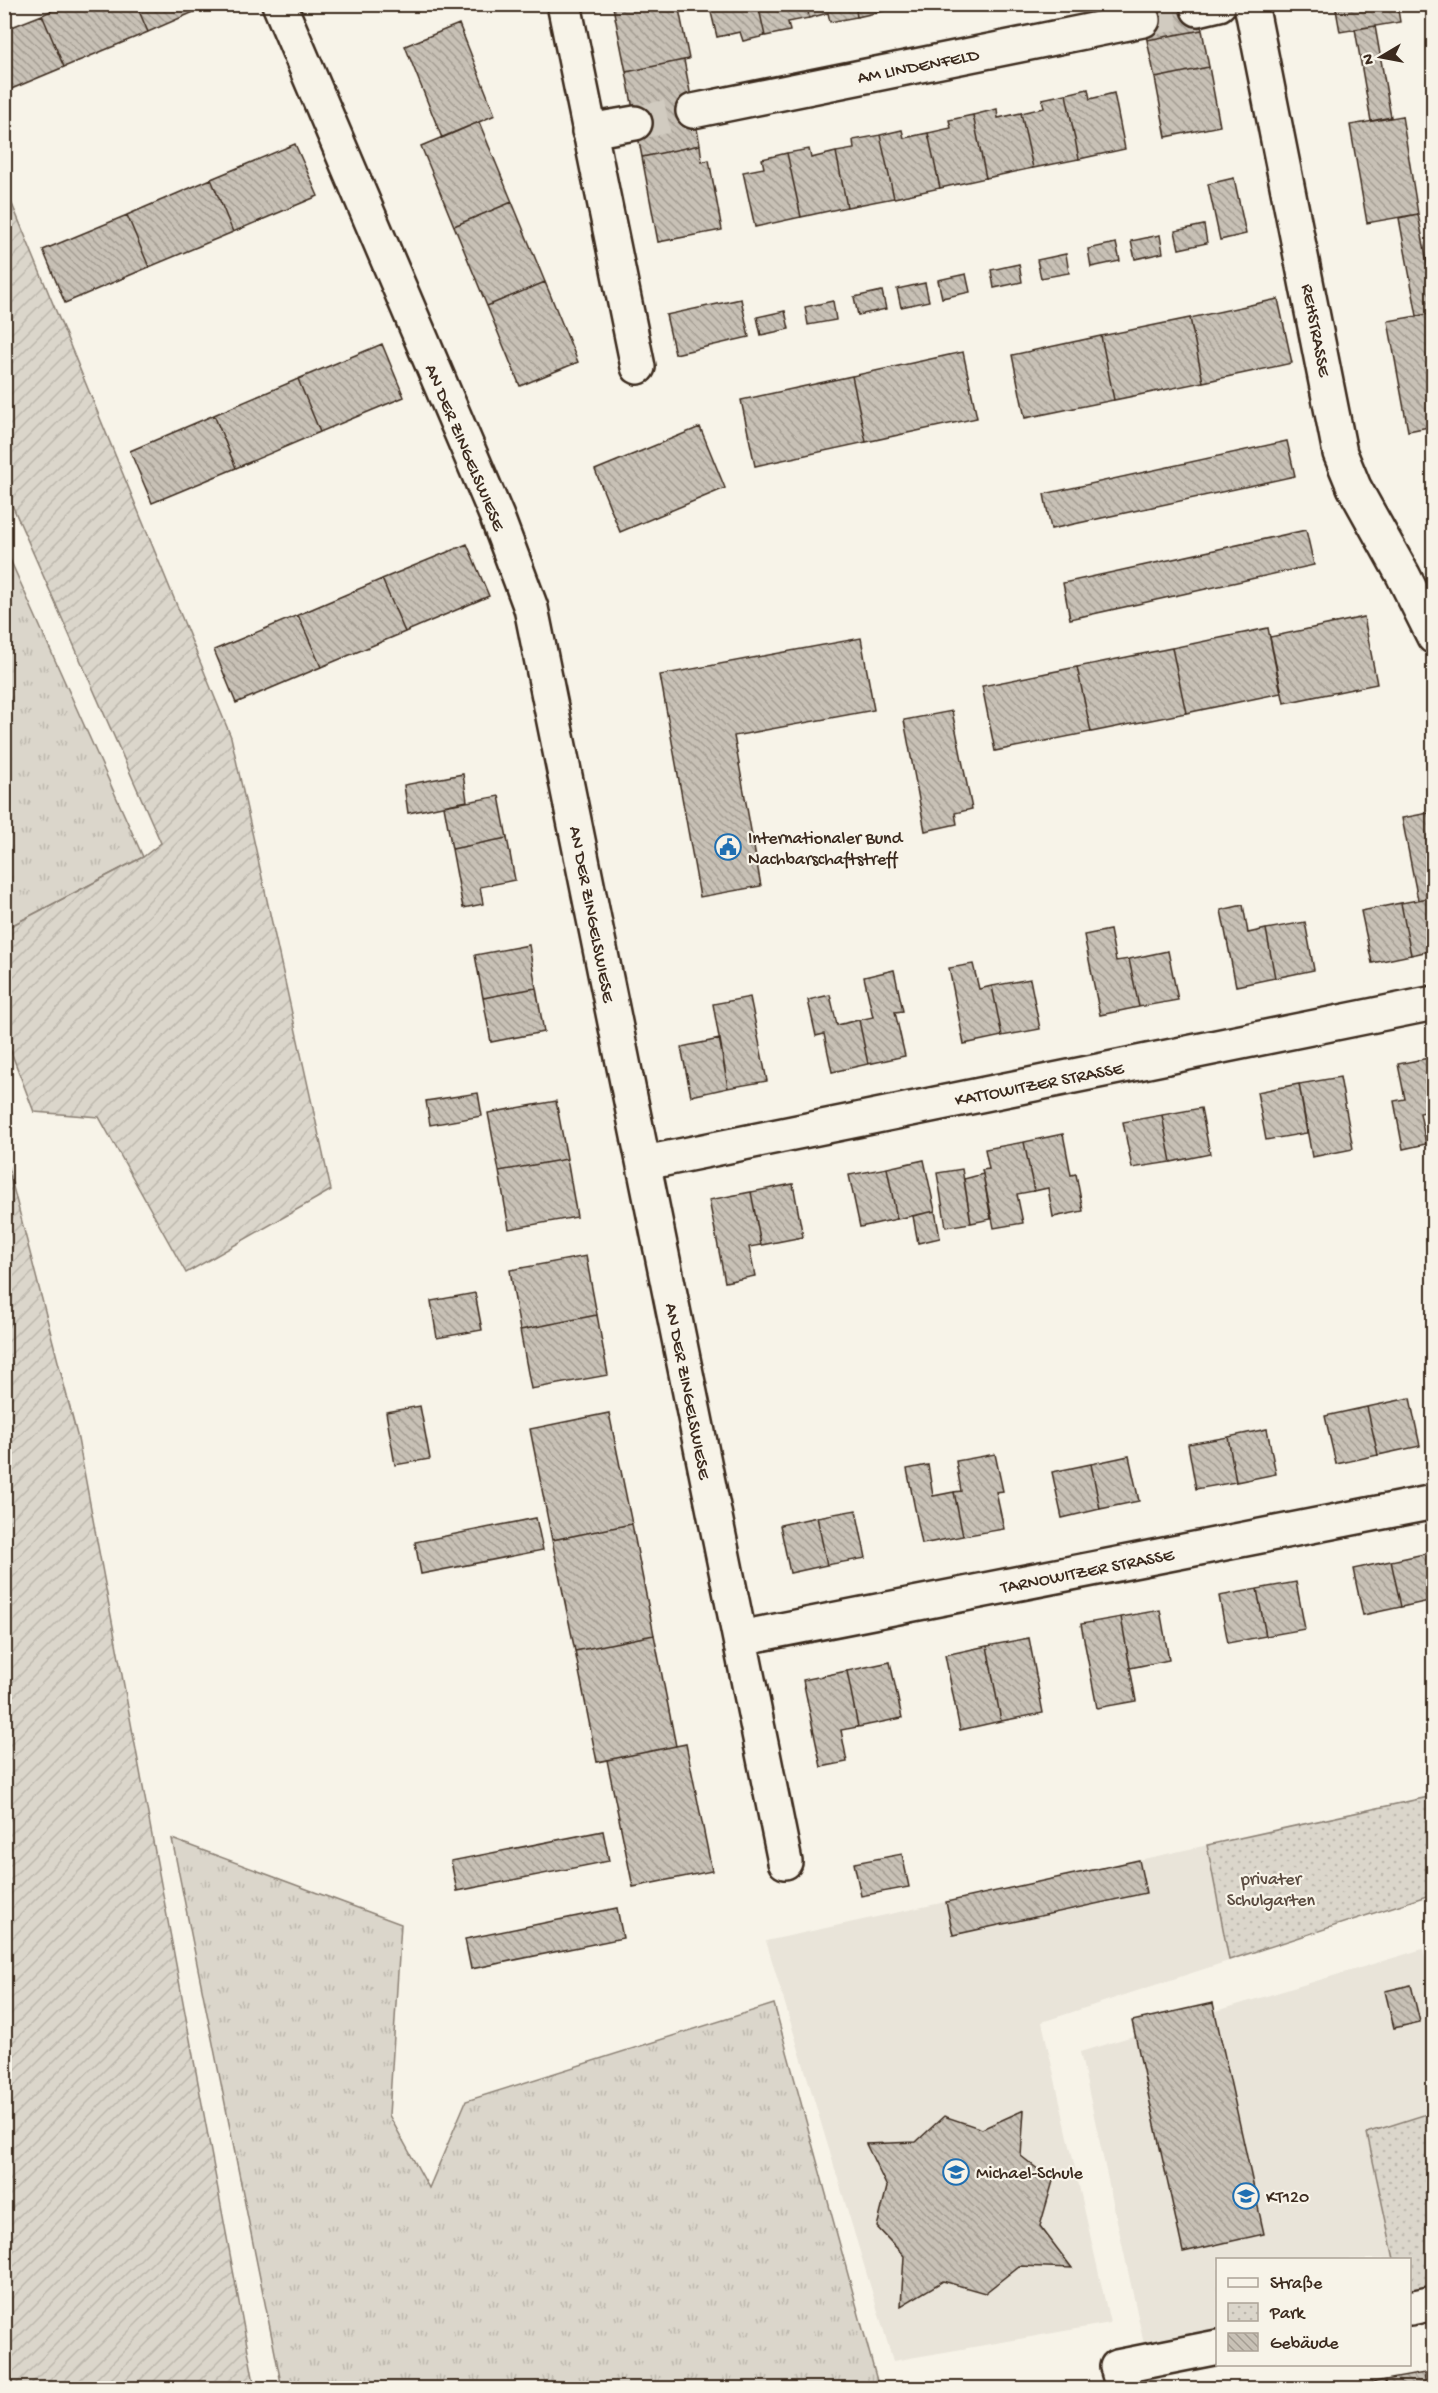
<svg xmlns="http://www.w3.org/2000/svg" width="1438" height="2393" font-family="'Gochi Hand',sans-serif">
	<defs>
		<pattern id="grass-tufts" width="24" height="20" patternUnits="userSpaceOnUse" patternTransform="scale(1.5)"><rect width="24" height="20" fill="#dbd6cb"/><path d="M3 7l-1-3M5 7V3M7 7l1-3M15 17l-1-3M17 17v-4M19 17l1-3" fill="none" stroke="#bdb8ae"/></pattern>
		<pattern id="park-dots" width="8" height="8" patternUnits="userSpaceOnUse" patternTransform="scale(1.5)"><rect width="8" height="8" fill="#dbd6cb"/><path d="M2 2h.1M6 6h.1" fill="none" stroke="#bdb8ae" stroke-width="1.8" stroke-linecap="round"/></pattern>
		<pattern id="garden-furrows" width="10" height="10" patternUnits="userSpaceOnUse" patternTransform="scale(1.5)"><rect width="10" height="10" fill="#dbd6cb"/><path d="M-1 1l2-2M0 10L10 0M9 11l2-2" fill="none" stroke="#bdb8ae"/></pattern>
		<pattern id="building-back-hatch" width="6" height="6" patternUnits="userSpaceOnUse" patternTransform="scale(1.5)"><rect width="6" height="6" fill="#c8c1b6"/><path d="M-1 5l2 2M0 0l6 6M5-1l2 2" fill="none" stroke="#a49d93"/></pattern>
	</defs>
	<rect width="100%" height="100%" fill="#f7f3e8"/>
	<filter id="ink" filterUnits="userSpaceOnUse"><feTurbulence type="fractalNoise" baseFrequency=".0167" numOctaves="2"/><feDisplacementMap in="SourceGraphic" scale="12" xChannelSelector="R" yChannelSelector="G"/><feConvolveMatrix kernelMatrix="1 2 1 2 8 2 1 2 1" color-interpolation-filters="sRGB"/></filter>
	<g filter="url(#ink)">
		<path fill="#e9e4d9" d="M1433,1796V1894L1042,2022L1110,2323L893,2361L766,1941Z
			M1423,1949L1433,1997V2112L1367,2134L1394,2259L1218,2260L1217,2344L1147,2358L1080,2052Z"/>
		<path fill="url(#grass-tufts)" stroke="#8b8074" stroke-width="1.5" d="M4,546L143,857L5,929H4Z
			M172,1839L401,1924L389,2115L429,2188L466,2101L774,2004L879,2388H282Z"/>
		<path fill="url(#park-dots)" stroke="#8b8074" stroke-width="1.5" d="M1433,1796V1894L1229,1960L1207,1845Z
			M1433,2112V2302L1410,2306V2260L1394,2259L1367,2133Z"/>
		<path fill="url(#garden-furrows)" stroke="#8b8074" stroke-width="1.5" d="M5,187L231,737L331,1190L186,1273L99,1117L34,1112L5,1036V929L143,857L161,843L5,489Z
			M5,1156L78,1439L255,2388H5Z"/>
		<path fill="url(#building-back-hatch)" stroke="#3b2a1e" stroke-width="1.5" d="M66,4H136L148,32L64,67L42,15Z
			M136,4H212L148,32Z
			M625,4H678L689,59L626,72L613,7Z
			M709,4H758L765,36L743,41L740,32L717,37Z
			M758,4H807L809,18L788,22L790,31L765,36Z
			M807,4H855L857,17L830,22L828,13L809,18Z
			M855,4H882L884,11L857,17Z
			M1140,4H1197L1202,30L1147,40Z
			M1335,4H1397L1400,22L1340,32Z
			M42,15L64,67L4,92V30Z
			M459,24L495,115L442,138L405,46Z
			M1375,26L1391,117L1371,121L1355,29Z
			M1202,30L1209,67L1155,78L1147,40Z
			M684,60L700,145L642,157L626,72Z
			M1209,67L1220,126L1166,137L1155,78Z
			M1088,89L1090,99L1114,93L1125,149L1079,159L1066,94Z
			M1066,94L1079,159L1033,168L1021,113L1044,108L1042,99Z
			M997,109L998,118L1021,113L1033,168L986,178L973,115Z
			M973,115L986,178L940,188L928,133L951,128L949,120Z
			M1402,116L1418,214L1367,223L1350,125Z
			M479,122L512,202L454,226L421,146Z
			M902,130L904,138L928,133L940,188L894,198L880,135Z
			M880,135L894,198L847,207L836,152L854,149L853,140Z
			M295,144L318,196L233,232L211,179Z
			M700,145L702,162L709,160L722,230L658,242L642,157Z
			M809,149L811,158L836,152L847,207L801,217L787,153Z
			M787,153L801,217L755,227L743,172L764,168L762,159Z
			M1234,178L1246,234L1220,240L1208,184Z
			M211,179L233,232L149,267L127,215Z
			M512,202L545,282L487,306L454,226Z
			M1418,214L1434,299V313L1417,316L1399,218Z
			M127,215L149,267L65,303L43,250Z
			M1204,225L1207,243L1179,249L1175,231Z
			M1160,235L1163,253L1135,259L1131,241Z
			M1116,243L1120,261L1091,267L1088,249Z
			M1066,254L1069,273L1041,278L1037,260Z
			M1019,264L1022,282L994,288L991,270Z
			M966,274L970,292L942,298L938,280Z
			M545,282L578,362L520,386L487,306Z
			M925,283L929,301L901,307L897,289Z
			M882,291L886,309L858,315L854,297Z
			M741,299L749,337L675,354L666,315Z
			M1278,299L1292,363L1203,382L1190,318Z
			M833,301L836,320L808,325L805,307Z
			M785,311L789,329L761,335L757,317Z
			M1434,313V426L1408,431L1388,321Z
			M1190,318L1203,382L1114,400L1101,336Z
			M1101,336L1114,400L1025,418L1012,355Z
			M382,344L404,397L320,432L298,379Z
			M963,352L977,418L866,442L852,376Z
			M852,376L866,442L755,466L741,400Z
			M298,379L320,432L236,468L214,415Z
			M214,415L236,468L152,503L130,451Z
			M700,427L725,488L620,532L595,470Z
			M1287,441L1295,476L1051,529L1044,494Z
			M1306,530L1314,565L1070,619L1063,583Z
			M467,544L489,596L405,632L382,579Z
			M382,579L405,632L321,667L298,615Z
			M298,615L321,667L236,703L214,650Z
			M1364,617L1377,684L1284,703L1270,637Z
			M1268,628L1281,693L1186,713L1172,648Z
			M861,638L874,710L734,736L761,886L700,897L660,675Z
			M1172,648L1186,713L1091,732L1077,667Z
			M1077,667L1091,732L995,751L982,686Z
			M952,711L972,809L955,813L957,824L925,831L904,720Z
			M463,774L467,801L408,813L404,785Z
			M499,796L507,838L452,849L444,806Z
			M1434,812V897L1418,900L1402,818Z
			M507,838L515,880L480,887L483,904L463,908L452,849Z
			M1434,897V950L1411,955L1401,903Z
			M1401,903L1411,955L1372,963L1361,911Z
			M1243,905L1248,933L1266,929L1275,978L1236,986L1221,910Z
			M1305,922L1314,970L1275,978L1266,929Z
			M1110,930L1116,961L1129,959L1139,1007L1100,1015L1084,935Z
			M529,945L536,988L483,998L475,955Z
			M1168,951L1178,1000L1139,1007L1129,959Z
			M973,964L979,989L992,986L1002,1036L964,1044L949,968Z
			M894,970L903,1011L895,1012L905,1056L868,1064L859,1020L873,1017L864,977Z
			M1030,979L1040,1029L1002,1036L992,986Z
			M536,988L544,1032L491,1042L483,998Z
			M830,995L837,1025L859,1020L868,1064L832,1072L824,1034L816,1036L808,1000Z
			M750,997L767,1081L728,1088L713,1004Z
			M720,1039L728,1088L691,1096L681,1047Z
			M1434,1057V1110L1420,1113L1426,1144L1403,1149L1394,1101L1405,1099L1398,1064Z
			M1340,1077L1353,1149L1312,1157L1299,1084Z
			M1299,1084L1307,1133L1266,1140L1257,1092Z
			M478,1093L482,1116L430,1125L426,1101Z
			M556,1101L567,1159L499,1171L488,1113Z
			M1201,1108L1210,1154L1171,1162L1162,1115Z
			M1162,1115L1171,1162L1132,1168L1123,1122Z
			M1063,1134L1071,1175L1076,1174L1083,1211L1053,1217L1048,1188L1034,1191L1024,1142Z
			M1024,1142L1034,1191L1017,1194L1023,1223L994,1228L982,1170L989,1169L985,1149Z
			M567,1159L577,1217L509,1229L499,1171Z
			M924,1160L935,1211L897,1219L887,1168Z
			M887,1168L897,1219L860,1227L849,1175Z
			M962,1169L971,1223L946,1227L937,1173Z
			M983,1174L991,1219L971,1223L964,1179Z
			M793,1184L803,1237L761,1245L751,1192Z
			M751,1192L761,1245L749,1247L755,1276L725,1282L709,1200Z
			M935,1211L940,1238L918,1243L913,1216Z
			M586,1256L597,1315L520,1330L510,1270Z
			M475,1293L482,1330L437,1338L431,1301Z
			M597,1315L608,1375L531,1389L520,1330Z
			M1410,1398L1420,1446L1378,1455L1367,1407Z
			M420,1406L430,1459L395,1465L386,1412Z
			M1367,1407L1378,1455L1336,1464L1325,1416Z
			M609,1413L632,1524L552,1540L530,1429Z
			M1267,1429L1276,1474L1236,1482L1228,1437Z
			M1228,1437L1236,1482L1196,1489L1188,1444Z
			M995,1454L1003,1491L996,1492L1004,1529L963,1536L954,1492L961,1491L956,1461Z
			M1129,1456L1139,1501L1100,1509L1091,1464Z
			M1091,1464L1100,1509L1062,1518L1052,1472Z
			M928,1465L933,1496L954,1492L963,1536L922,1544L907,1469Z
			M856,1510L866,1558L827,1565L817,1517Z
			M817,1517L827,1565L790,1573L780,1525Z
			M536,1518L543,1550L421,1574L415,1542Z
			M632,1524L654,1635L575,1651L552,1540Z
			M1429,1553L1434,1573V1600L1401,1607L1391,1561Z
			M1391,1561L1401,1607L1363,1615L1353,1569Z
			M1296,1582L1305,1629L1266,1636L1257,1589Z
			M1257,1589L1266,1636L1228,1643L1219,1596Z
			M1160,1610L1169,1660L1130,1668L1121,1617Z
			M1121,1617L1136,1701L1097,1708L1081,1624Z
			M654,1635L676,1746L597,1762L575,1651Z
			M1029,1638L1043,1713L1001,1721L987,1646Z
			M987,1646L1001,1721L960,1730L945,1655Z
			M890,1662L902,1718L858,1727L847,1671Z
			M847,1671L858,1727L841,1730L847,1762L821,1767L803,1680Z
			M686,1744L712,1871L633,1887L607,1760Z
			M603,1831L609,1861L457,1891L451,1861Z
			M902,1854L909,1887L861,1896L854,1863Z
			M1139,1860L1146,1893L953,1935L946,1902Z
			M617,1908L623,1938L471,1969L465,1939Z
			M1411,1985L1420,2022L1394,2028L1385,1991Z
			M1213,2003L1264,2234L1183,2252L1132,2021Z
			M1024,2110L1021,2156L1053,2181L1040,2226L1072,2268L1019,2266L985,2293L943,2281L901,2306L904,2256L877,2227L887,2187L866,2144L916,2142L944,2116L982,2129Z
			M1434,2371V2388H1427L1424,2373Z
			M1424,2373L1427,2388H1386L1385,2380Z
			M1385,2380L1386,2388H1346Z"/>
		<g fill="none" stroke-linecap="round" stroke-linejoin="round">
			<path stroke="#d1cbc0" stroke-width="33" stroke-dasharray="33 16" stroke-linecap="butt" d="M1143,20L1198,9
				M635,123L693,111"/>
			<g stroke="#3b2a1e" stroke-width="38">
				<path id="minor" d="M279,4L497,517L531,608L785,1862
					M564,4L638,367
					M1251,4L1340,453L1354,487L1403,575L1434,637
					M1198,9L1219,4
					M693,111L1143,20
					M589,131L635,123
					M645,1163L1434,1003
					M740,1638L1434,1502
					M1410,2308L1434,2303
					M1123,2388L1117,2367L1218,2347"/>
			</g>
			<use href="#minor" stroke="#f7f3e8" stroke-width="33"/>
		</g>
	</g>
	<defs>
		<g id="civic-ring" transform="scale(1.35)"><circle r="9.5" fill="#f7f3e8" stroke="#1f6fb2" stroke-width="1.5"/><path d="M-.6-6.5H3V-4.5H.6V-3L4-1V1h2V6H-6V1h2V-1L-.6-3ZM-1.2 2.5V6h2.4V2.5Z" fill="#1f6fb2"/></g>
		<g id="school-ring" transform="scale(1.35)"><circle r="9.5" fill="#f7f3e8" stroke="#1f6fb2" stroke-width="1.5"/><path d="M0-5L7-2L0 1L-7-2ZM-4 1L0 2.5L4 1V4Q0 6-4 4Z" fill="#1f6fb2"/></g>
	</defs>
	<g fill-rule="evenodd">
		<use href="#civic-ring" x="728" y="847"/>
		<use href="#school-ring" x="956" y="2172"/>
		<use href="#school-ring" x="1246" y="2196"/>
	</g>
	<g text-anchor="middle" stroke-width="4.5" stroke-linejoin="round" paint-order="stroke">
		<g font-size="18" fill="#3b2a1e" stroke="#f7f3e8">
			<text transform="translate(918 65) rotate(-11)" y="6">AM LINDENFELD</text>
			<text transform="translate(1317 330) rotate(79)" y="6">REHSTRASSE</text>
			<text transform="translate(466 447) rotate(67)" y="6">AN DER ZINGELSWIESE</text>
			<text transform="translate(593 914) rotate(79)" y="6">AN DER ZINGELSWIESE</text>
			<text transform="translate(1039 1083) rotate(-11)" y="6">KATTOWITZER STRASSE</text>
			<text transform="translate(689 1391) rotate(79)" y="6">AN DER ZINGELSWIESE</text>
			<text transform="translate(1087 1570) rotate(-11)" y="6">TARNOWITZER STRASSE</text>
		</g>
		<g font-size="18" fill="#3b2a1e" stroke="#f7f3e8" text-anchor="start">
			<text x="748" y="843">Internationaler Bund<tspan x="748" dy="21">Nachbarschaftstreff</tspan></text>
			<text x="976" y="2178">Michael-Schule</text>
			<text x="1266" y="2202">KT120</text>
		</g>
		<g font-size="18" fill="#5b4c41" stroke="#f7f3e8">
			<text x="1271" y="1884">privater<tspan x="1271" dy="21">Schulgarten</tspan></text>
		</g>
	</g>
	<rect width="1438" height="2393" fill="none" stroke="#f7f3e8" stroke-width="24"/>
	<rect x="12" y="12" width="1414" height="2369" fill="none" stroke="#3b2a1e" stroke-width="2" filter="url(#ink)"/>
	<rect x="1216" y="2258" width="195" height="108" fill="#f7f3e8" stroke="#aca397" stroke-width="1.5"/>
	<rect x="1228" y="2278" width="30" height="9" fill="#f7f3e8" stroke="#aca397" stroke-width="1.5"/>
	<text x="1270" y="2288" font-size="18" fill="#3b2a1e">Straße</text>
	<rect x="1228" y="2303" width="30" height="18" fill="url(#park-dots)" stroke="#aca397" stroke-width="1.5"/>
	<text x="1270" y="2318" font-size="18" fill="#3b2a1e">Park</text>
	<rect x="1228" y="2333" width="30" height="18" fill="url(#building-back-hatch)" stroke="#aca397" stroke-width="1.5"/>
	<text x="1270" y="2348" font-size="18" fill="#3b2a1e">Gebäude</text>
	<g transform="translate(1381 57) rotate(260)" stroke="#f7f3e8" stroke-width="4.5" paint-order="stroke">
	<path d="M0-4.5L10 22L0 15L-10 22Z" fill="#3b2a1e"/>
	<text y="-9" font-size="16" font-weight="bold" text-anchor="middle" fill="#3b2a1e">N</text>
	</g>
</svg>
